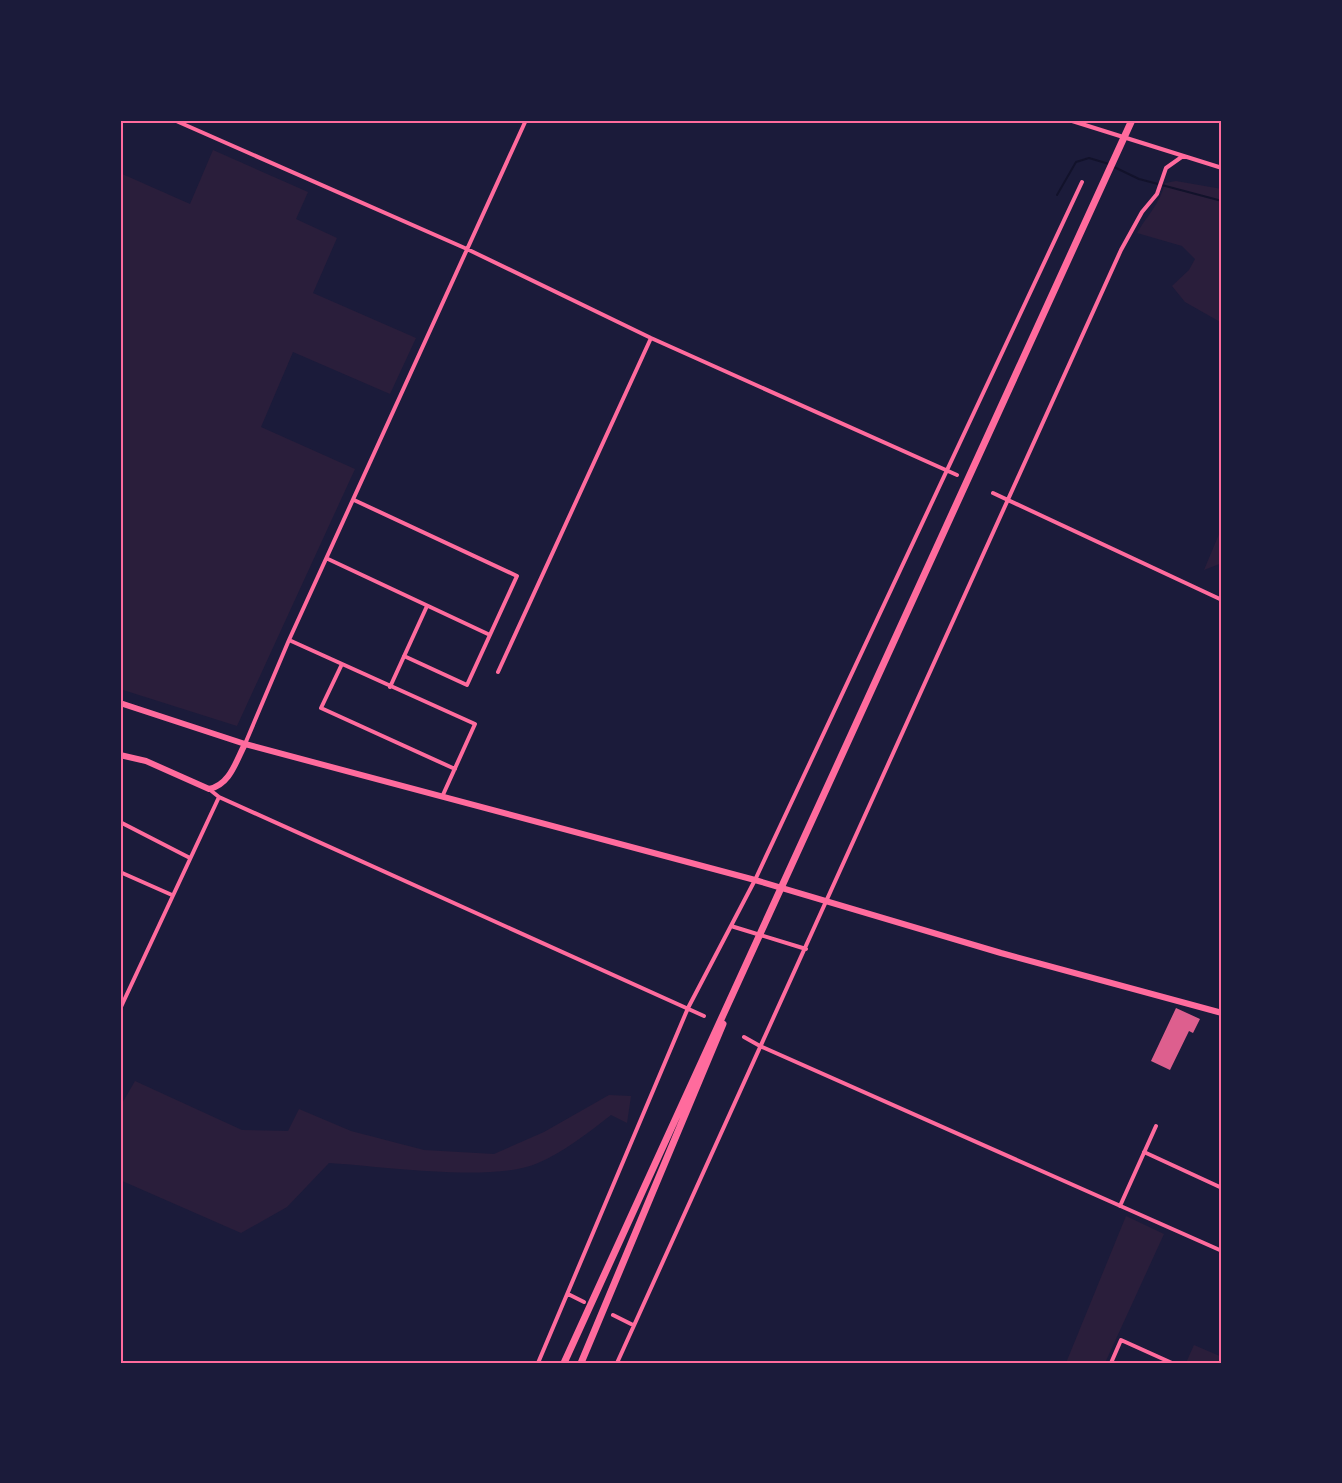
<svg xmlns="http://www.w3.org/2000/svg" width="1342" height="1483" font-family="Karla,sans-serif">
	<rect width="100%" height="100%" fill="#1b1b3a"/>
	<path fill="#2a1e3b" d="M213,150L308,192L296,219L337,238L313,293L416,338L390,394L293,352L261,427L355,469L237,726L120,689V173L190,204Z
		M1176,181L1222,189V323L1185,302L1172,286L1189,270L1195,259L1182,246L1137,233C1149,213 1159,205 1165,183Z
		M1222,527V563L1204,570Z
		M135,1081L242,1130L288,1131L299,1109L351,1131L424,1150L494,1154L544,1132L609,1095L631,1096L627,1123L611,1115C589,1132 564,1152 538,1163C493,1183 381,1166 329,1163L287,1207L241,1233L120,1180V1107Z
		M1126,1216L1164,1234L1105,1363H1066Z
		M1194,1345L1222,1357V1363H1186Z"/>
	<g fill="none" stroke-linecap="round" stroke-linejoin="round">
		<path stroke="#12122b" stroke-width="2" d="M1114,167L1139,179L1222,201
			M1057,195L1076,162L1089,158L1109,164"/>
	</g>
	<path fill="#dd5f8e" d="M1176,1008L1200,1019L1193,1033L1189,1031L1170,1070L1151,1061Z"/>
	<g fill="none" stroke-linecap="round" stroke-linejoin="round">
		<path stroke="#ff6b9d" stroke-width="4" d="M174,120L467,249L651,338L957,475
			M1069,120L1222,168
			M993,493L1222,600
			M354,500L517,576L467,685L404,656
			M328,559L490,635
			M289,640L475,724L442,797
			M342,664L321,708L455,769
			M498,672L651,338
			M390,687L427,606
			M245,744L289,640L526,120
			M209,789L219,797L704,1016
			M120,822L190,858
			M120,872L172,895
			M731,926L806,949
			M120,1009L219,797
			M744,1037L760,1046L1222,1251
			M1144,1152L1222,1188
			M1120,1206L1156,1126
			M568,1294L584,1302
			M613,1315L633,1325
			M538,1363L688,1008L755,880L1082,182
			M617,1363L1121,250L1142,212L1157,194L1166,168L1183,156
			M1111,1363L1121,1340L1172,1363"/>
		<path stroke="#ff6b9d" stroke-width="6" d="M120,755L146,761L209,789C230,785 236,761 245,744"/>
		<path stroke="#ff6b9d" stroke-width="6" d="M120,703L245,744L755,880L1001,953L1222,1013"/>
		<path stroke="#ff6b9d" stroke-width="7" d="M564,1363L1132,120
			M581,1363L723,1024"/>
	</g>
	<rect width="1342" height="1483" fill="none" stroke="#1b1b3a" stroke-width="243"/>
	<rect x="122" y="122" width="1098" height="1240" fill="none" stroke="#ff6b9d" stroke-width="2"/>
</svg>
